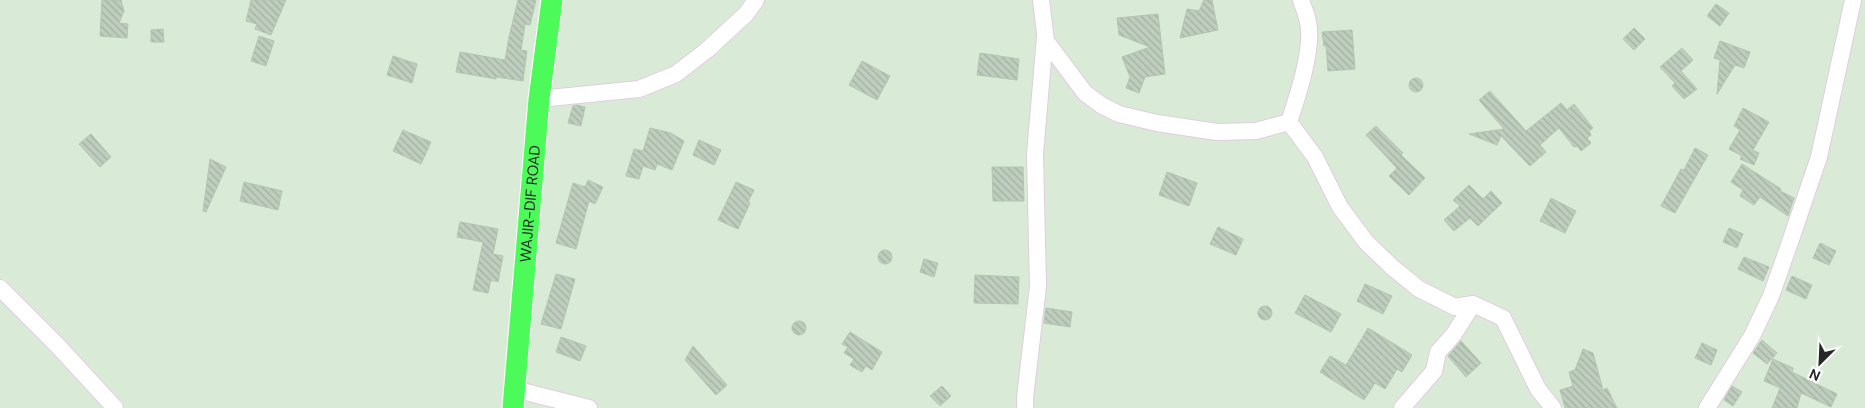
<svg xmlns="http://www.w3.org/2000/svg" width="1865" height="408" font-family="'DM Sans',sans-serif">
	<defs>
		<pattern id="building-back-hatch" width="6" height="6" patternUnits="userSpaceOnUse" patternTransform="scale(1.25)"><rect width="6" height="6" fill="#becdbd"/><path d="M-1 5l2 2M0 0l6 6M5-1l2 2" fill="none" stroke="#a3b0a2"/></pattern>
	</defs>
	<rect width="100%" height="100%" fill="#d9ebd7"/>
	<path fill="url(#building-back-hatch)" stroke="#b2c6b1" d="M102,0H121L124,11L119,23L128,24L127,38L100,36Z
		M251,0H286L271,35L255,29L257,24L246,21Z
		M518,0H536L530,25L525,24L521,50L527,51L523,81L496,77V79L456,72L460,52L505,60L509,37Z
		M1204,0H1212L1218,30L1180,38L1187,9L1199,11Z
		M1716,4L1729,13L1720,26L1707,16Z
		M1158,14L1165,74L1145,77L1139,93L1126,88L1130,77L1122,57L1150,47L1119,35L1117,18Z
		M1634,28L1645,39L1634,50L1623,39Z
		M163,29L164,42H151V30Z
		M1352,30L1355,69L1328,71L1326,46H1324L1322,32Z
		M259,36L274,41L266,66L251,61Z
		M1720,41L1750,52L1744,68L1735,65L1717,94L1720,60L1714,58Z
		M1682,48L1693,60L1681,71L1697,89L1684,99L1672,86L1675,83L1660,67Z
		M980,53L1019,59L1017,80L977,75Z
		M393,56L417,64L412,83L387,75Z
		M862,61L890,76L877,100L849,85Z
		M1409 85a7 7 0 1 1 14 0a7 7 0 1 1-14 0Z
		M1490,91L1526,131L1561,103L1567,110L1574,104L1593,128L1589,131L1591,135L1587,138L1591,143L1581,151L1577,146L1574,147L1559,128L1540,145L1546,152L1530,166L1501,136L1497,145L1469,134L1504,129L1479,100Z
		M577,105L585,107L581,126L568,123L573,106Z
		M1743,108L1769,122L1753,150L1759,153L1754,165L1740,159L1742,156L1729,149L1740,130L1734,126Z
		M1376,126L1403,153L1401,155L1425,178L1409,195L1389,176L1397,168L1366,135Z
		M650,128L671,133L684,141L672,170L657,164L655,170L643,166L639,179L626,176L634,149L643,151Z
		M403,130L431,142L421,164L393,151Z
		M91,134L111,157L100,167L79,144Z
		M699,140L721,150L714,165L693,155Z
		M1695,148L1708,155L1675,213L1661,206L1681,169L1684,170Z
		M210,159L226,167L206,212L203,211Z
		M1742,164L1781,189L1780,191L1794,198L1788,216L1760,197L1754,205L1740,196L1743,190L1731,182Z
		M992,167H1023L1024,201H993Z
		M1167,172L1197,183L1189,206L1159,195Z
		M588,180L603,187L595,204L589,201L576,249L556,243L573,183L585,187Z
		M244,182L282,191L278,210L240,201Z
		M736,182L754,190L748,202L750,203L738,229L718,220Z
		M1469,185L1483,199L1491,191L1502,203L1478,226L1470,218L1454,231L1444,220L1460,206L1453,200Z
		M1551,198L1576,211L1565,233L1540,221Z
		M460,222L498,229L493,254L503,256L498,282L491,280L488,293L473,290L483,242L457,237Z
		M1218,227L1243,239L1236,255L1210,244Z
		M1729,228L1743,234L1737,248L1723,242Z
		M1820,243L1836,251L1829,265L1813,258Z
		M878 257a7 7 0 1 1 14 0a7 7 0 1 1-14 0Z
		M1744,257L1769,267L1763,281L1738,269Z
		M924,259L938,263L934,277L920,272Z
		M556,274L575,279L561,329L541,324Z
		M975,275L1019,277L1018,304L974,303Z
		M1792,276L1812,285L1806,299L1786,290Z
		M1365,284L1392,296L1383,314L1357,301Z
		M1305,295L1341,314L1331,332L1295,313Z
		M1258 313a7 7 0 1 1 14 0a7 7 0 1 1-14 0Z
		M1046,308L1072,312L1070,327L1044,323Z
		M792 328a7 7 0 1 1 14 0a7 7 0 1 1-14 0Z
		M1368,328L1412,355L1402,372L1397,369L1385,389L1375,383L1364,400L1320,372L1330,356L1346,365Z
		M850,332L882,352L872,370L866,366L862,372L850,365L854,359L844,353L848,347L842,344Z
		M561,337L586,346L580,361L556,352Z
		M1762,340L1777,353L1767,364L1753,353Z
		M1461,341L1481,363L1466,377L1448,356Z
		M1702,343L1717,350L1711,365L1695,358Z
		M693,346L727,385L716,395L685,360Z
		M1583,349L1593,353L1603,390L1607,388L1617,408H1565L1560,390L1573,386L1569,372L1575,370Z
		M1773,359L1793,368L1792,372L1837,394L1831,407L1801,393L1797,408H1772L1780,388L1764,381Z
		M942,386L951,396L940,406L930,396Z
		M1732,386L1742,392L1733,406L1724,400Z"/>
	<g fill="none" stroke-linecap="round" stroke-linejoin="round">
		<g stroke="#e2ccdf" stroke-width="18">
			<path id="minor" d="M1041,0L1046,41L1085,93L1101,105L1119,114L1157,123L1217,132L1256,131L1289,122
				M539,99L639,89L676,74L707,50L746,14L756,0
				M1289,122L1315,157L1340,207L1366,242L1392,267L1419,289L1455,307L1473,304L1503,318L1538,389L1553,408
				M1289,122C1297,98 1314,48 1308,22C1307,15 1303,7 1301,0
				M0,288L58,346L115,408
				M514,389L589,408
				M1025,408V398L1038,286L1035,154L1045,37
				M1402,408L1434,371L1438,352L1454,334L1473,304
				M1707,408L1752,336L1771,296L1789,245L1819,157L1853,0"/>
		</g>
		<g stroke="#fff" stroke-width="23">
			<g id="major">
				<path id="s1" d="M513,408L539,99L552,0"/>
			</g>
		</g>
		<use href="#minor" stroke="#fff" stroke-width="16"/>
		<use href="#major" stroke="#4cfb5a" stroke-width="21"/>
	</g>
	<g text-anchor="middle" stroke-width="5" stroke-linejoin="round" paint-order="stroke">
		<g font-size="15" fill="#272727" stroke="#fff">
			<text dy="5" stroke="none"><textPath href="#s1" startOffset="205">WAJIR-DIF ROAD</textPath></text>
		</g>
	</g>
	<g transform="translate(1820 363) rotate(204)" stroke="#ffffff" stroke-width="4" paint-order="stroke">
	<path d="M0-4L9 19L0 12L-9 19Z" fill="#272727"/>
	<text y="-8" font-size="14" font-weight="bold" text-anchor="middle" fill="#272727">N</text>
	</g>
</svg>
